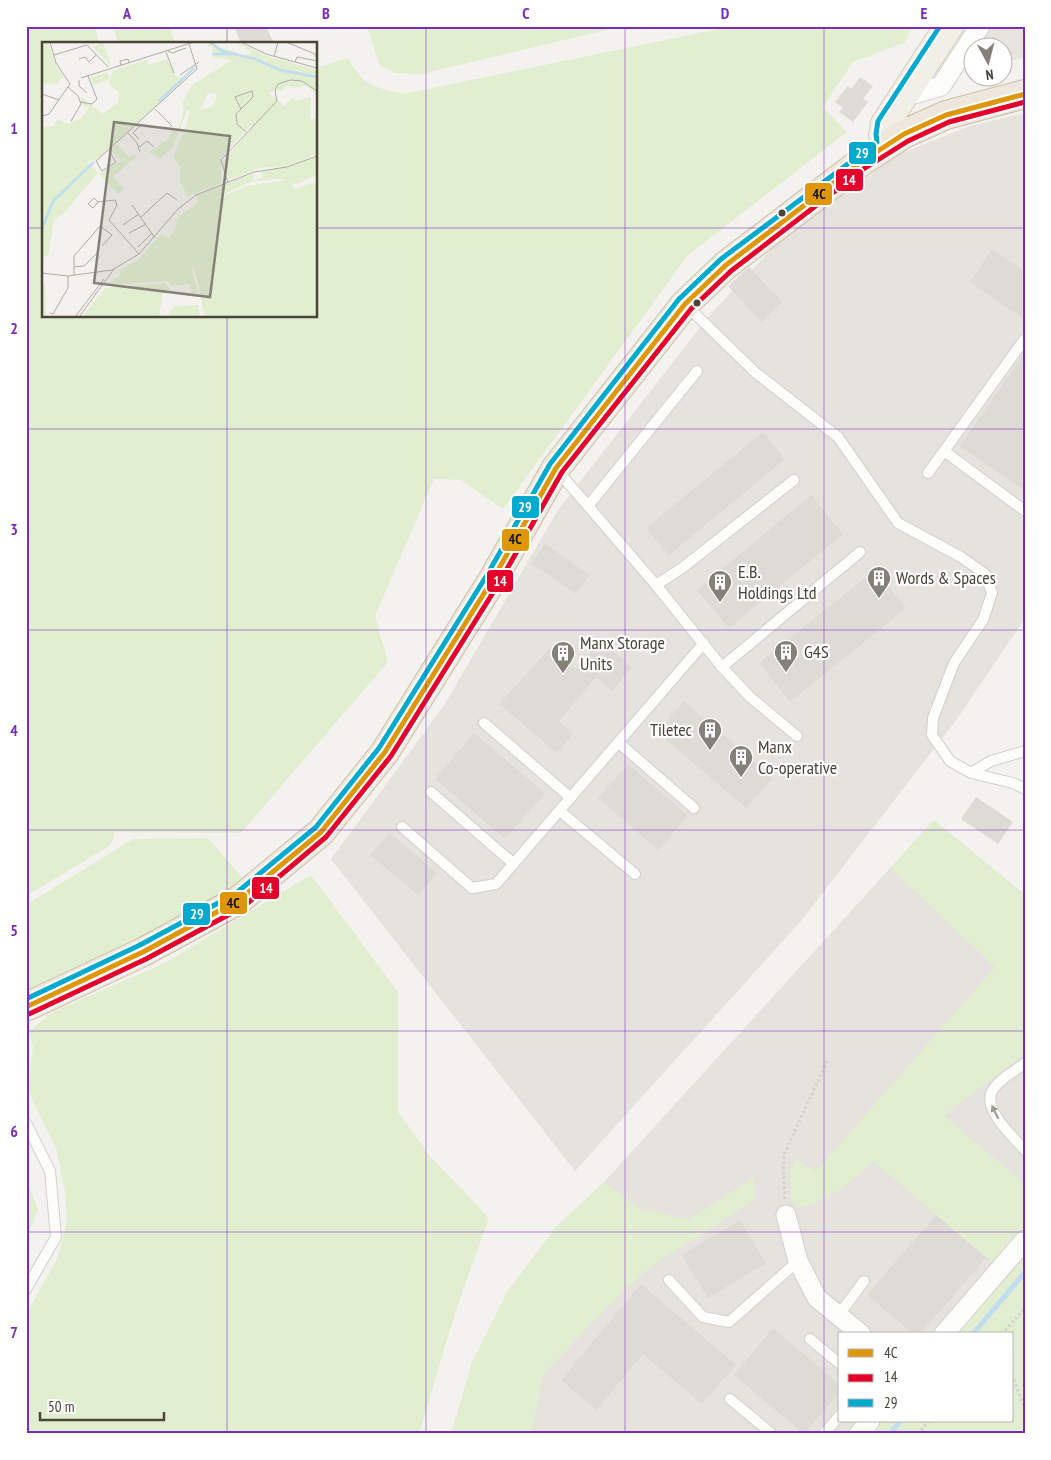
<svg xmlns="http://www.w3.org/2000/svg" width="1051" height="1460" font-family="'PT Sans Narrow',sans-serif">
	<rect width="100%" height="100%" fill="#f4f2ee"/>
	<path fill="#e7e4dc" d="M989,26H1025V57L1004,62V48H974Z"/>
	<path fill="#e6e2de" d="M1025,113V618L957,719L801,921L575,1171L331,859L443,707L558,510L708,317L776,244L899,154L970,126Z
		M934,820L1025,895V1254L955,1334H840V1421H881L870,1434H490L511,1356L604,1182Z"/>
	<path fill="#e1eecf" d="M26,26H94L100,44H44V316H316V68L348,58C361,85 376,88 404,94L733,26H913L904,43L853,62L823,107L847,132L688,255L503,509L461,480L434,479L375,616L388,662L241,833L115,832L111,845L26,896Z
		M112,26H170L175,44H119Z
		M367,26H623L421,74L396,73L380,66Z
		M934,820L1025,895V1053L944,1116L1025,1184V1228L994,1264L874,1162C851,1181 829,1203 798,1207L791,1199L790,1169L796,1160L816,1171L995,967L890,868Z
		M208,838L247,883L26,999V905L133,839Z
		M311,875L398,992V1112L430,1156L489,1218L455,1313L419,1434H26V1315L57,1259L67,1221L65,1192L57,1151L28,1090L33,1047L29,1031L55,1011L165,963Z
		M753,1178L755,1200L650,1267L600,1315L543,1375L531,1434H451L472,1362L507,1292L555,1228L604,1182L637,1207L688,1220Z
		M26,1179L38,1210L26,1238Z
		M1025,1254V1434H870L881,1421H1012V1334H955Z"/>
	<path fill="#e6e3df" d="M961,293L1019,331L918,469L862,432Z"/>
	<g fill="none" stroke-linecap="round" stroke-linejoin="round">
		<path stroke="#c0ddf1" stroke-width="5" d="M973,1334L1025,1272
			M890,1434L900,1421"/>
	</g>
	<path fill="#dedbd6" d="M234,26H266L274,44H241Z
		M860,77L873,86L863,99L868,102L853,122L839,112L843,108L835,102L848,86L851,89Z
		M992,249L1025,272V320L970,282Z
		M749,267L782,302L761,322L728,286Z
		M1025,352V491L960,446Z
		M763,432L785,459L669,555L646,528Z
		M811,495L843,534L729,628L697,590Z
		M545,544L590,575L576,594L531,563Z
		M875,570L906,608L790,702L759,663Z
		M602,641L632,667L612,691L596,677L559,721L573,734L557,753L499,704L550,648L576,670Z
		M684,701L773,778L746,808L657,732Z
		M474,733L545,793L505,839L435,779Z
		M628,764L688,816L658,850L598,798Z
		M976,797L1013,822L998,844L961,819Z
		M390,833L437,873L418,895L370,855Z
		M936,1215L986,1258L920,1334H913L867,1295Z
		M740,1220L766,1263L708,1298L682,1255Z
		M641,1284L736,1365L702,1404L643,1354L596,1410L561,1380Z
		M773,1328L840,1385V1392L804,1434L734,1375Z"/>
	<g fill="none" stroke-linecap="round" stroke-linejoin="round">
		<g stroke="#d2d0cb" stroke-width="12">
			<path id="lane" d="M686,305L756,373L838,437L898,523L961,557L985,574L992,593L983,620L954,663L933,718L932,735L950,761L971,773L991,761L1025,751
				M1024,340L944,451L1025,511
				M557,470L656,585L722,667L750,697L797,736
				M928,473L944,451
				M588,506L697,371
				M656,585L682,568L794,480
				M722,667L860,552
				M484,723L571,798
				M619,743L694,808
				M971,773L1013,783L1025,789
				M431,792L514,864
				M560,811L635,874
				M402,827L472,888L496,884L704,643
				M1025,1063C1015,1071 1001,1078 994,1088C979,1107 1013,1137 1025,1150
				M26,1123L50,1171L56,1237L26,1289
				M669,1280L703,1317L729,1322L798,1261
				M838,1316L864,1281
				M810,1339L840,1364
				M730,1399L772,1434
				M824,1434L840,1415"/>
		</g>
		<g stroke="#d2d0cb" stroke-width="21">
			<path id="street" d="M903,97L941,86L980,26
				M786,1215L798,1261L817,1298L861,1334
				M944,1334L1025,1240
				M859,1434L870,1421"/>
		</g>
		<g stroke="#d6cebb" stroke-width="30">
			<path id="primary" d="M886,145L883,135L885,124L949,26"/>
		</g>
		<g stroke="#ccbfa9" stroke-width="30">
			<path id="highway" d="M26,1007L143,952L239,900L321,832L385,752L493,579L556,468L685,304L726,265L861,162L904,134L946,115L1025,94"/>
		</g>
		<path stroke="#d3d2cc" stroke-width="3" stroke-dasharray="2.5 2.5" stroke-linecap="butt" d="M785,1199L783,1167L785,1152L827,1061
			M1002,1334L1025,1308
			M1012,1375L1025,1409
			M918,1434L929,1421"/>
		<use href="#lane" stroke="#fdfdfc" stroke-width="10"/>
		<use href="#street" stroke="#fdfdfc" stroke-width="19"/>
		<use href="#primary" stroke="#f2efe6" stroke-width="28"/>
		<use href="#highway" stroke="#ede8db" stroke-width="28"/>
		<g stroke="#fff" stroke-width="9">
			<path id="bus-1" d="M26,1007L143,952L239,900L321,832L385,752L493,579L556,468L685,304L726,265L861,162L904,134L946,115L1025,94"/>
		</g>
		<g stroke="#fff" stroke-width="9">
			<path id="bus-2" d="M29,1014L146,959L243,907L326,837L391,756L499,583L562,472L691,309L731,271L865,168L908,141L949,122L1025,102"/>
		</g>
		<g stroke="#fff" stroke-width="9">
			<path id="bus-3" d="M26,999L140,945L235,894L316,827L379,748L487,575L550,464L679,299L721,259L877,142L876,134L878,121L940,26"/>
		</g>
		<use href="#bus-1" stroke="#dd9709" stroke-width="5"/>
		<use href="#bus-2" stroke="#e4002b" stroke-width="5"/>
		<use href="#bus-3" stroke="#00a9ce" stroke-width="5"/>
	</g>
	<defs><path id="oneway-solid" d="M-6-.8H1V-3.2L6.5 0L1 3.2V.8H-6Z" transform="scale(1.25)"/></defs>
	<use fill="#9b9791" href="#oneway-solid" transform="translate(995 1112) rotate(-116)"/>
	<path fill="none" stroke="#7b2cbf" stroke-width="1" stroke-opacity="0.55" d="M227,26V44M426,26V1434M625,26V1434M824,26V1434M26,228H44M316,228H1025M227,316V1434M26,429H1025M26,630H1025M26,830H1025M26,1031H1025M26,1232H1025"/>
	<defs>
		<g id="building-pin" transform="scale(1.25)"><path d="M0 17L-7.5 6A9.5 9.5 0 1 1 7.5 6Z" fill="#868178" stroke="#fff"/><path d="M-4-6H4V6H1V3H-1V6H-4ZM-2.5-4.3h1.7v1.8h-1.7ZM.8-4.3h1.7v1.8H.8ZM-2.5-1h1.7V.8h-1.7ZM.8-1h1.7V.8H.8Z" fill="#fff"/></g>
	</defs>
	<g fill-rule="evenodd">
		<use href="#building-pin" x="879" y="578"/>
		<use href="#building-pin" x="720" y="582"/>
		<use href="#building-pin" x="786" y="652"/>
		<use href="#building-pin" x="563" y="653"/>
		<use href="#building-pin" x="710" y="730"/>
		<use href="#building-pin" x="741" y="757"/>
	</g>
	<g fill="#4b4439" stroke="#fff" stroke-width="2">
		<circle cx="782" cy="213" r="4.5"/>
		<circle cx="697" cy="303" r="4.5"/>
	</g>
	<g text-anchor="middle" stroke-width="4.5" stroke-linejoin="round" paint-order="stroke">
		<g font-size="18" fill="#4b4439" stroke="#fff" text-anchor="start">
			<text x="738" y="578">E.B.<tspan x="738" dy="21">Holdings Ltd</tspan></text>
			<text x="896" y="584">Words &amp; Spaces</text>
			<text x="580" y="649">Manx Storage<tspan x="580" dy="21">Units</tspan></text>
			<text x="804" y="658">G4S</text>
			<text x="692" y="736" text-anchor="end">Tiletec</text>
			<text x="758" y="753">Manx<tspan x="758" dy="21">Co-operative</tspan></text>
		</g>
	</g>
	<g transform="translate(42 42)">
		<rect width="275" height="275" fill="#f4f2ee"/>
		<path d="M0,0H6L14,24L22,36H19L15,42L0,41ZM61,0L69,24L70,25L51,5ZM164,0L201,13L211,11L193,0H195L222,13L275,28V53L264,43L254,46L244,44L239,50L236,47L227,51L242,64L250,56L255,59L269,55L268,77L275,76V112L250,123L217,126L187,138L180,121L211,84H208L179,116V141L146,154L138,140L139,127L131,114L141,92L148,70L146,67L130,106L117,117L109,111L101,115L127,96L131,84L136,89L142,67L140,61L150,43L190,18L171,15L170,4L167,5ZM166,51L175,52L174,57L171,64L158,68ZM125,17L134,33L142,39L54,118L45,119L56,131L22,171L12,178L6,214L0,215V85L11,84L16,77L25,82L38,77L47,66L41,64L38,54L61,72L76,60L77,50L67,42L68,37L52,43L48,36L65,30L68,37L71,29L105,18L106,23ZM75,102L87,115L97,112L71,135L82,147L76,152L57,132L79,119L69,108ZM275,115V133L255,142L249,141L252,147L275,140V275H163L152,224L150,227L156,251H150L148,242L130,244L125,239L65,243L79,232L76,229L96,218L119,192L127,196L135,182L134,177L156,160L153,154L210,132L212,138L220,136L219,130ZM235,137L246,138L205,144L164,161L208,140ZM3,241L4,275H0V245ZM123,241L128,248L121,249L117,275H40L63,246ZM156,263L158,275H126L132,264Z" fill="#e1eecf" fill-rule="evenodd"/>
		<path fill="none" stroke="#c0ddf1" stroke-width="2.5" d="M168,0L180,9L213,17L238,28L275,35M170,12H190M117,59L152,26M0,187L11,159L52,120"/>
		<path fill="none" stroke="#b0aca6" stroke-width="1" d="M199,0L224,12L275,26M244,0L273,12L275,17M126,9L130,11L144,6M124,10L132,31M12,13L45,3L66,25M232,15L236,0M37,17L43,15L47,20L54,13M253,20L255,15L275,19M79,24L78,19L86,17L87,21M138,33L157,20M39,36L152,0M37,38V44L45,51M26,45L36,54L39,62L29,79M0,52L17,58M38,60L50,62L55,57L46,34M113,67L130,84M199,67L193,55L210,49L211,55L194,72L195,82L204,90M0,74L7,72L28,42L14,21L8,0M86,91L95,101L98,110M97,97L91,91L99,83M97,105L105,99L112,105M67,109L74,120L60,129L54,119L155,27L147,2M186,141L179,118L235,59L233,49L236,42L248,38L260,39L275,49M56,160L52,156L46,162L51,166L56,160L73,158L75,163L67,178L97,212M90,163L113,196M99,175L125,151L135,158M81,183L97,172M87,191L104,182M96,205L110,191M32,225L42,224L55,211M0,231L26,234L70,228L97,212L136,167L154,153L212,130L245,125L275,114M32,233V214L58,184L70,193L60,204M8,271L11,272L26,246V234M33,275L62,237M37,275L72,227"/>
		<path fill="#868178" fill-opacity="0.15" stroke="#868178" stroke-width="2.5" d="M72,80L188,94L168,255L52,241Z"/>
		<rect width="275" height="275" fill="none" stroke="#4b4439" stroke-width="2.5"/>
	</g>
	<g stroke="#fff" stroke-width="2">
		<rect x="848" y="141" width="29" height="24" rx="5" fill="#00a9ce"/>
		<rect x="835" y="168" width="29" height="24" rx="5" fill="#e4002b"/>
		<rect x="804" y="182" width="29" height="24" rx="5" fill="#dd9709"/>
		<rect x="511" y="495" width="29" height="24" rx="5" fill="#00a9ce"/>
		<rect x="501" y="528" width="29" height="24" rx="5" fill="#dd9709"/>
		<rect x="486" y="569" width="28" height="24" rx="5" fill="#e4002b"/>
		<rect x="251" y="876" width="29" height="24" rx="5" fill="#e4002b"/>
		<rect x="219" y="891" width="29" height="24" rx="5" fill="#dd9709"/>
		<rect x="182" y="902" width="29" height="24" rx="5" fill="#00a9ce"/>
	</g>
	<g font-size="14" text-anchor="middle" font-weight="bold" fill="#fff">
		<text x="862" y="158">29</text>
		<text x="849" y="185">14</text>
		<text x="525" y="512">29</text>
		<text x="500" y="586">14</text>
		<text x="266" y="893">14</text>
		<text x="197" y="919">29</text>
	</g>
	<g font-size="14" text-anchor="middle" font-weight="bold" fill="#111">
		<text x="819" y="199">4C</text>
		<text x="515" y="544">4C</text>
		<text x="233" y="908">4C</text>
	</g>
	<rect width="1051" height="1460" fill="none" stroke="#ffffff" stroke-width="55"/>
	<rect x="838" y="1332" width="175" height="90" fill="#ffffff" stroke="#b7b4b0"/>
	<rect x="848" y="1349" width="25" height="8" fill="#dd9709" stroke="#b7b4b0"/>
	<text x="884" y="1358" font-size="15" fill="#4b4439">4C</text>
	<rect x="848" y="1374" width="25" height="8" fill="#e4002b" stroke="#b7b4b0"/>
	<text x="884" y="1382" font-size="15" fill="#4b4439">14</text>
	<rect x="848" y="1399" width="25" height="8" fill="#00a9ce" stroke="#b7b4b0"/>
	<text x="884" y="1408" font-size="15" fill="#4b4439">29</text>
	<g transform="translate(988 62) rotate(173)"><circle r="24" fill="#ffffff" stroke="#b7b4b0"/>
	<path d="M0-4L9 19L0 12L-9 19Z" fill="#868178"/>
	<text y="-8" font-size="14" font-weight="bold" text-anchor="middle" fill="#4b4439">N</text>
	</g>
	<path d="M40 1412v8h124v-8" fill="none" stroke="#4b4439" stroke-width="2.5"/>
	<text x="48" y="1412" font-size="15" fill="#4b4439" stroke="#ffffff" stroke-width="4" paint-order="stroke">50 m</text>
	<rect x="28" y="28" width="996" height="1404" fill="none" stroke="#7b2cbf" stroke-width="2"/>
	<g font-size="16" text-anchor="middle" font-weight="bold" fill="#7b2cbf">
		<text x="127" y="19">A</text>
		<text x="326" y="19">B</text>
		<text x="526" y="19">C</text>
		<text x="725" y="19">D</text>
		<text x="924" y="19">E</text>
		<text x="14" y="134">1</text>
		<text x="14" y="334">2</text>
		<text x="14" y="535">3</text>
		<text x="14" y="736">4</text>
		<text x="14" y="936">5</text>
		<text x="14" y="1137">6</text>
		<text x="14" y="1338">7</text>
	</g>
</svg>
